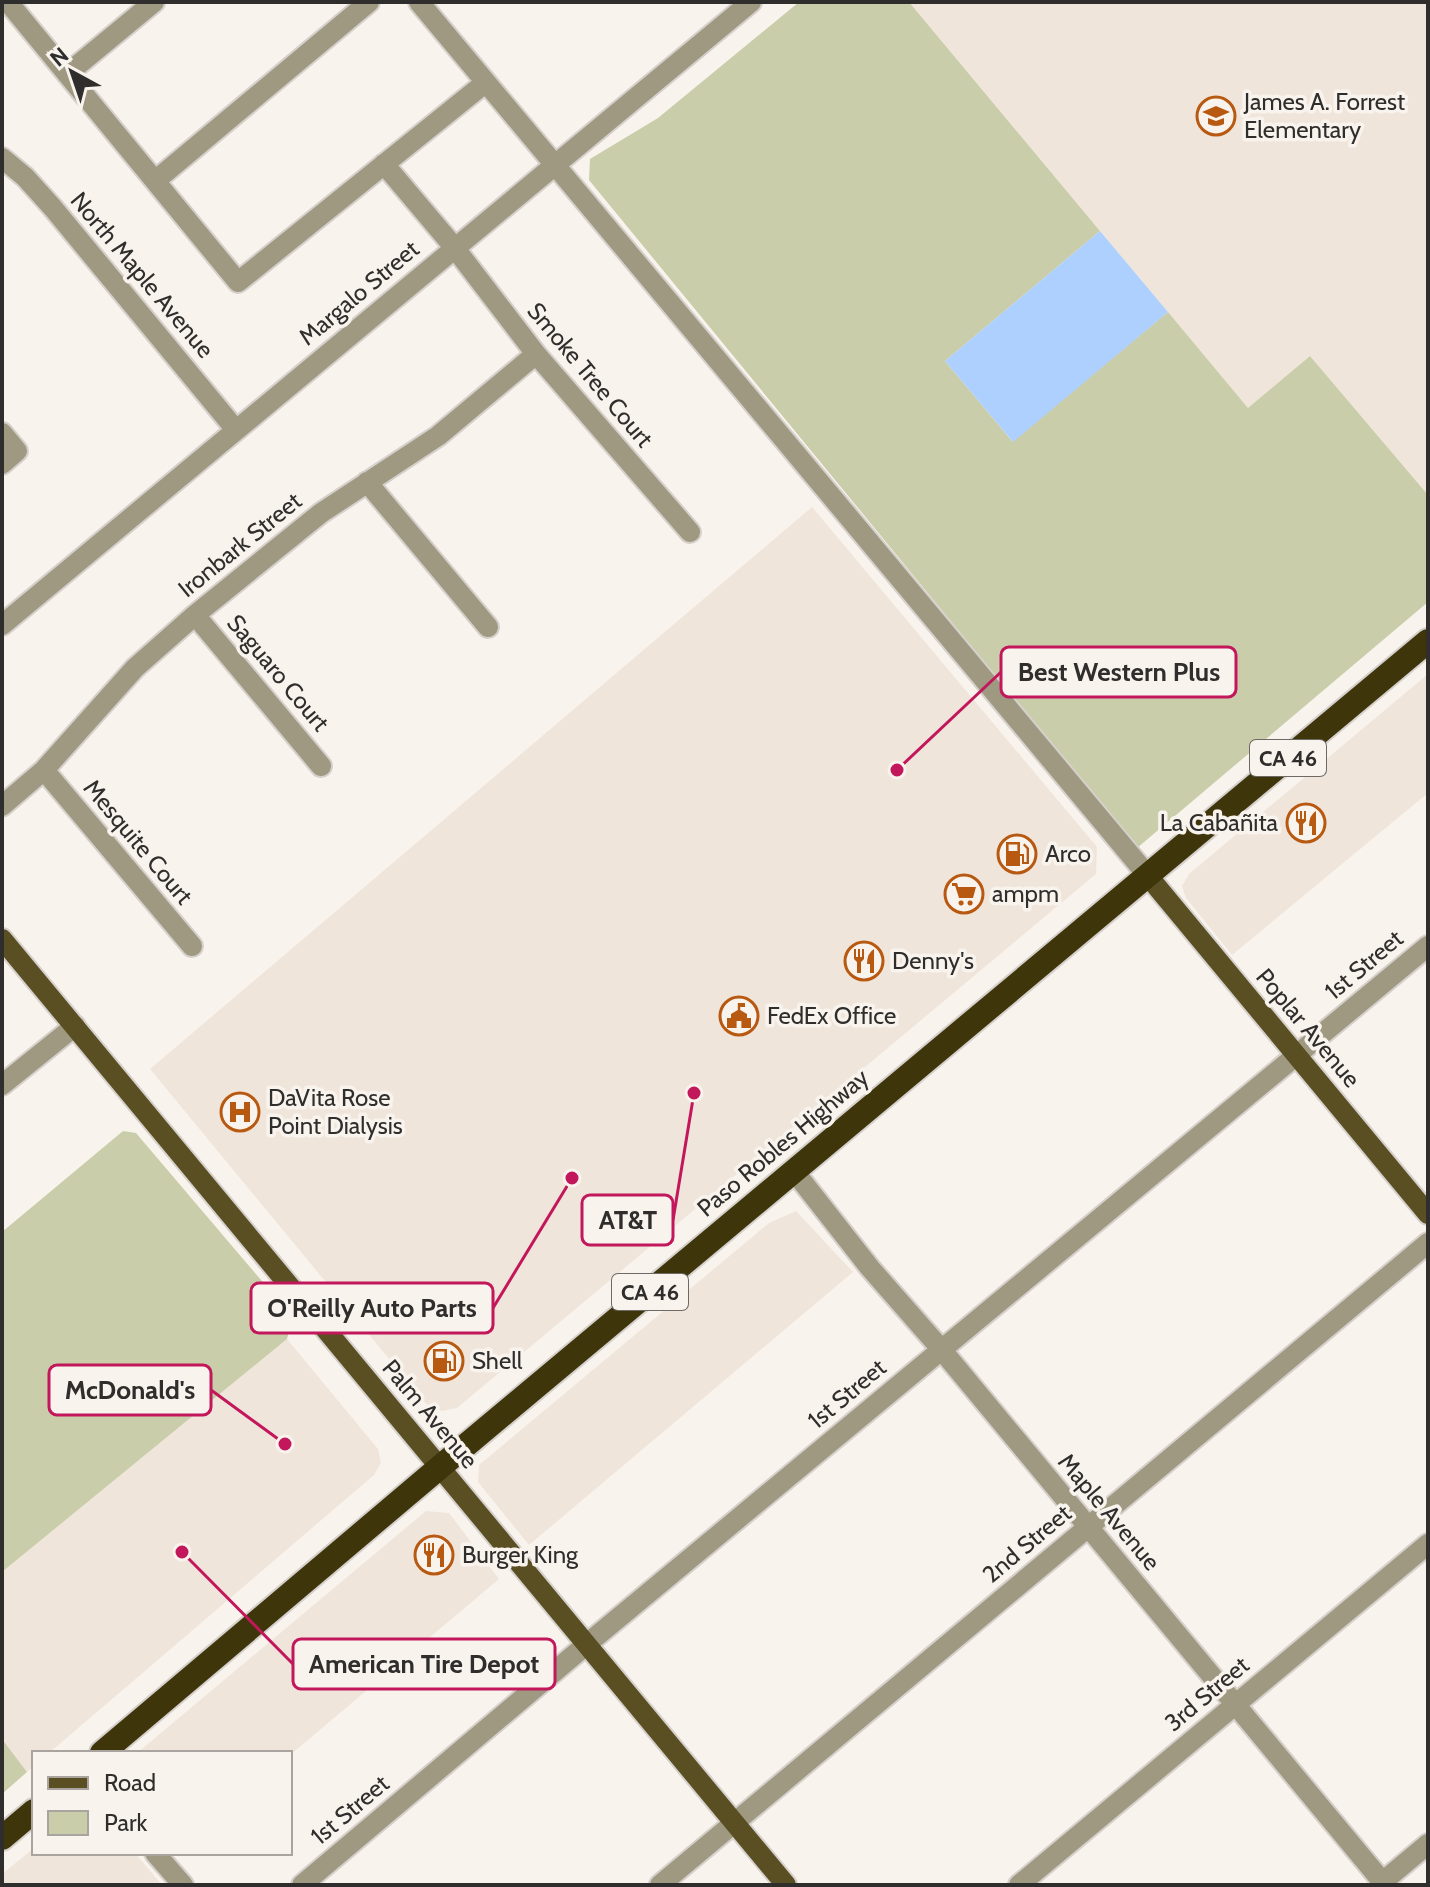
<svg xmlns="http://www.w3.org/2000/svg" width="1430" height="1887" font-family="Cabin,sans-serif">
	<rect width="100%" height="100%" fill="#f9f3ee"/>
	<path fill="#f0e5da" d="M909,2H1428V495L1310,356L1248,408Z
		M812,507L1097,847L1096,874L457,1408L442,1411L428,1406L150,1069Z
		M1428,674V793L1232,955L1186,898L1182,886L1189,874Z
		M796,1211L853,1272L529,1545L478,1482L479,1465L769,1223Z
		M287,1339L378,1449L381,1463L374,1475L49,1753H34V1766L27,1772L2,1739V1572Z
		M426,1511L449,1513L499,1579L290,1755V1753H137Z
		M34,1848V1853H135L162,1885H2V1874Z"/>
	<path fill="#c9cda9" d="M799,2H909L1100,231L945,361L1012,441L1168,312L1248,408L1310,356L1428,495V602L1137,848L589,180L590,159L658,118Z
		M123,1131L136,1133L289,1313L290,1328L287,1339L2,1572V1232Z
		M2,1739L27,1772L2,1794Z"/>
	<path fill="#add0fe" d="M1100,231L1168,312L1013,442L945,361Z"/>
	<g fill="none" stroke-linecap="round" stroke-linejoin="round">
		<g stroke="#d5d0cb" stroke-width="24">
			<path id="minor" d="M8,2L238,282L485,83
				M419,2L1148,876
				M67,74L154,2
				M2,158L25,177L53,208L236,430
				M384,164L454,247L536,354L690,532
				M155,181L369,2
				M2,433L17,451L2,464
				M367,482L488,627
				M195,615L321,766
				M2,625L751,2
				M44,770L192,946
				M2,806L44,770L135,668L195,615L321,513L438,436L536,354
				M2,1085L75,1026
				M794,1171L870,1268L941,1349L1385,1885
				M155,1853L183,1885
				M302,1885L587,1644L1428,946
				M660,1885L1428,1243
				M1019,1885L1428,1544
				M1379,1885L1428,1844"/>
		</g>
		<g stroke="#d5d0cb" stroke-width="24">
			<path id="major" d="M1148,876L1428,1214
				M2,939L786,1885"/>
		</g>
		<g stroke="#d5d0cb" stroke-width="28">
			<path id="highway" d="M102,1753L440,1467L1428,641
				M2,1838L34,1811"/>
		</g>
		<use href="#minor" stroke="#9f9982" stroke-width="20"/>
		<use href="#major" stroke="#5a4e23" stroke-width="20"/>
		<use href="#highway" stroke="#3f350b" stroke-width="24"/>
	</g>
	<defs>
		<g id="school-ring" transform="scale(2)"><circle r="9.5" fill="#f9f3ee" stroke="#b85911" stroke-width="1.5"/><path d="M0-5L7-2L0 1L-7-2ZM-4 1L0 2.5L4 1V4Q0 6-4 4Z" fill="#b85911"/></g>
		<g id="restaurant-ring" transform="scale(2)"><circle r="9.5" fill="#f9f3ee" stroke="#b85911" stroke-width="1.5"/><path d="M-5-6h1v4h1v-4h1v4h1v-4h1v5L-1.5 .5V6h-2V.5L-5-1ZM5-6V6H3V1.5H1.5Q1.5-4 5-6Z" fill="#b85911"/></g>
		<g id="fuel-ring" transform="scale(2)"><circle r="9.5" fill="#f9f3ee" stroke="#b85911" stroke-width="1.5"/><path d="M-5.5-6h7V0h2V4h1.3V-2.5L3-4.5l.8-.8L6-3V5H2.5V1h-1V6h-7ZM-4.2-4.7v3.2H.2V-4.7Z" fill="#b85911"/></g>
		<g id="supermarket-ring" transform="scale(2)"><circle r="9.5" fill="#f9f3ee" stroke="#b85911" stroke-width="1.5"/><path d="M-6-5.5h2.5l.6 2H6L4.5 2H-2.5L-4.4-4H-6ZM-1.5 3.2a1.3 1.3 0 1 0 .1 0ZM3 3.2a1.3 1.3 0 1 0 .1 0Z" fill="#b85911"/></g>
		<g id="civic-ring" transform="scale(2)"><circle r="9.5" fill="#f9f3ee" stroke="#b85911" stroke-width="1.5"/><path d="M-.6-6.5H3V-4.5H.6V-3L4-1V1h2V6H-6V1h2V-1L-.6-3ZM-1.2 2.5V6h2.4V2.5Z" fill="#b85911"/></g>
		<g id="hospital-ring" transform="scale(2)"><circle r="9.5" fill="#f9f3ee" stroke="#b85911" stroke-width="1.5"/><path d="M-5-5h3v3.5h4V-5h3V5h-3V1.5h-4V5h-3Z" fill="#b85911"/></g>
	</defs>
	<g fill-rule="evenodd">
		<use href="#school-ring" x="1216" y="116"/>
		<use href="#restaurant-ring" x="1306" y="823"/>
		<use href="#fuel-ring" x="1017" y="854"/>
		<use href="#supermarket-ring" x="964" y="894"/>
		<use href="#restaurant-ring" x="864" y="961"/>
		<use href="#civic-ring" x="739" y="1016"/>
		<use href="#hospital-ring" x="240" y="1112"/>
		<use href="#fuel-ring" x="444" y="1361"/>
		<use href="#restaurant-ring" x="434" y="1555"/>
	</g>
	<g text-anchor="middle" stroke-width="7" stroke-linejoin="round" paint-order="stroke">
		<g fill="#f9f3ee" stroke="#6c6966" stroke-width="2">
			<rect x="1250" y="740" width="76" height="36" rx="6"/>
			<rect x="612" y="1274" width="76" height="36" rx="6"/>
		</g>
		<g font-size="22" font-weight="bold" fill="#302e2c">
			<text x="1288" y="766">CA 46</text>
			<text x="650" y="1300">CA 46</text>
		</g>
		<g font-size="24" fill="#302e2c" stroke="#f9f3ee" text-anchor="start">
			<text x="1244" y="110">James A. Forrest<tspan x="1244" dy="28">Elementary</tspan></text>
			<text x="1278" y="831" text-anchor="end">La Cabañita</text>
			<text x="1045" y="862">Arco</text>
			<text x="992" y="902">ampm</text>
			<text x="892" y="969">Denny's</text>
			<text x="767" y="1024">FedEx Office</text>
			<text x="268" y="1106">DaVita Rose<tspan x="268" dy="28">Point Dialysis</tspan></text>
			<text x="472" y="1369">Shell</text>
			<text x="462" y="1563">Burger King</text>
		</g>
		<g font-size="24" fill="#302e2c" stroke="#f9f3ee">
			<text transform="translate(142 275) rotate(50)" y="8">North Maple Avenue</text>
			<text transform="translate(359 293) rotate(-40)" y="8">Margalo Street</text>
			<text transform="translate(590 375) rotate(50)" y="8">Smoke Tree Court</text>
			<text transform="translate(240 545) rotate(-39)" y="8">Ironbark Street</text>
			<text transform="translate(278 673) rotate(50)" y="8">Saguaro Court</text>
			<text transform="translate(138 842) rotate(50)" y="8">Mesquite Court</text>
			<text transform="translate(1364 965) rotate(-40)" y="8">1st Street</text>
			<text transform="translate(1308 1028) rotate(50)" y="8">Poplar Avenue</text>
			<text transform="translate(783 1143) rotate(-40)" y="8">Paso Robles Highway</text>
			<text transform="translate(847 1394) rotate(-40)" y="8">1st Street</text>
			<text transform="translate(430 1414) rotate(50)" y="8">Palm Avenue</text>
			<text transform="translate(1109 1512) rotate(50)" y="8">Maple Avenue</text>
			<text transform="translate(1027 1544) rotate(-40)" y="8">2nd Street</text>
			<text transform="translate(1207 1694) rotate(-40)" y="8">3rd Street</text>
			<text transform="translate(350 1810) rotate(-40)" y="8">1st Street</text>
		</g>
	</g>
	<path fill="none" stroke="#c2185b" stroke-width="3" d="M897 770L1001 672M694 1093L673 1220M572 1178L493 1308M285 1444L211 1390M182 1552L293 1664"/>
	<g fill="#c2185b" stroke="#f9f3ee" stroke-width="3">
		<circle cx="897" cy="770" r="8"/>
		<circle cx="694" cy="1093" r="8"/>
		<circle cx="572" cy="1178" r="8"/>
		<circle cx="285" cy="1444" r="8"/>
		<circle cx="182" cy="1552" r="8"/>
	</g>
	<g fill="#f9f3ee" stroke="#c2185b" stroke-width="3">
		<rect x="1001" y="647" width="235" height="50" rx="8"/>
		<rect x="582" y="1195" width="91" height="50" rx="8"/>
		<rect x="251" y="1283" width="242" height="50" rx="8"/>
		<rect x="49" y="1365" width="162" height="50" rx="8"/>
		<rect x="293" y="1639" width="262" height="50" rx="8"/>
	</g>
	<g font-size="26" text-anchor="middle" font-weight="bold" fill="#302e2c">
		<text x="1119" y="681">Best Western Plus</text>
		<text x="628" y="1229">AT&amp;T</text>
		<text x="372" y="1317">O'Reilly Auto Parts</text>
		<text x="130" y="1399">McDonald's</text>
		<text x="424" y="1673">American Tire Depot</text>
	</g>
	<rect width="1430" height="1887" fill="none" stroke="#302e2c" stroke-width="8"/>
	<rect x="32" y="1751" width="260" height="104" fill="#f9f3ee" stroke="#a9a4a0" stroke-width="2"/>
	<rect x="48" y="1777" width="40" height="12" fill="#5a4e23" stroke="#a9a4a0" stroke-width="2"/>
	<text x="104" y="1791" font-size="24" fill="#302e2c">Road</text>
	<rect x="48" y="1811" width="40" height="24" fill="#c9cda9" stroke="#a9a4a0" stroke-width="2"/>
	<text x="104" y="1831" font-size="24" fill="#302e2c">Park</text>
	<g transform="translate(72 72) rotate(320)" stroke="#f9f3ee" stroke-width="6" paint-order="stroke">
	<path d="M0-6L14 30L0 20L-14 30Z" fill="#302e2c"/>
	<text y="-12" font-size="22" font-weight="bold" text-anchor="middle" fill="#302e2c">N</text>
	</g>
</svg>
